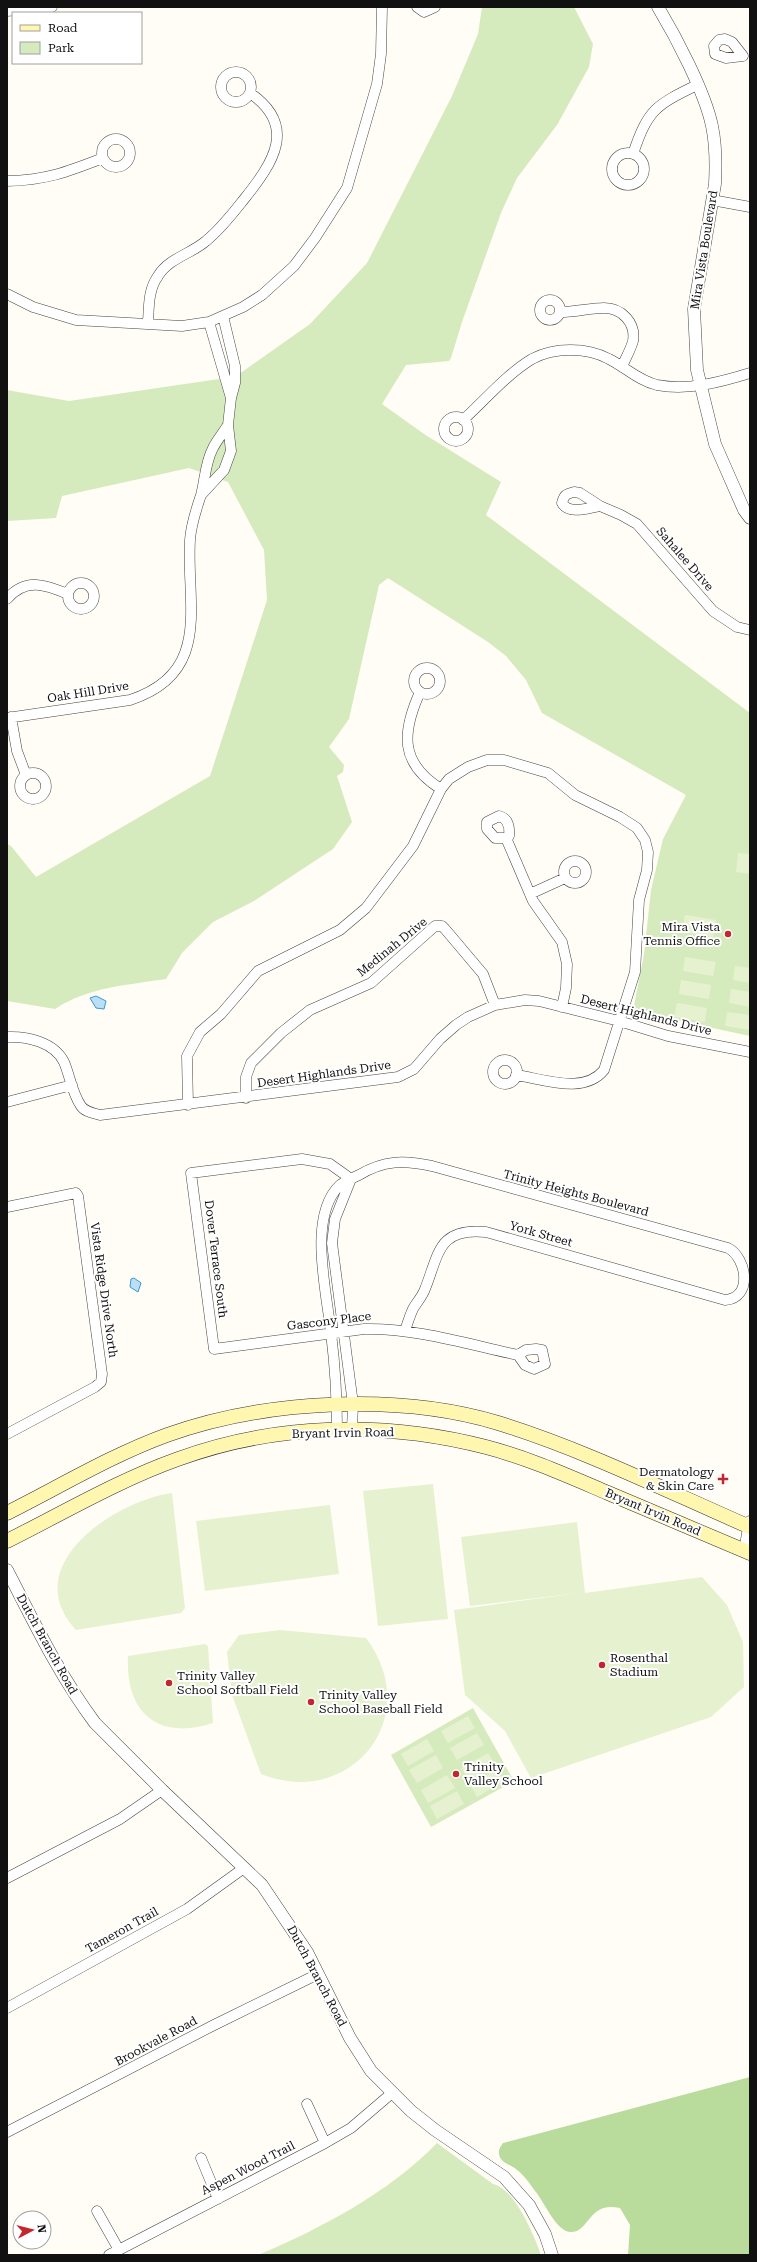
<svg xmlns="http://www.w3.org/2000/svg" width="757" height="2262" font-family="'Roboto Serif',serif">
	<rect width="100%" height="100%" fill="#fffdf5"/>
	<path fill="#d5ebbd" d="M482,7H574L593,44L589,67L557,125L517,178L501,213L462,322L451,358L449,361L406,365L382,404L424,434L501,482L486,515L750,713V1036L633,1011L644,954L651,890L663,839L686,795L542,713L526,680L506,656L488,642L388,578L379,585L349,719L329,747L344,765L343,772L337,776L352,822L333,849L254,901L213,922L182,953L166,979C128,985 88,987 55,1009L7,1001V844L11,846L36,877L210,776L267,600L264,550L228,482L189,468L62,496L56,518L7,521V390L69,401L219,379L242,372L310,324L367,263L452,96L478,34Z
		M473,1708L514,1781L431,1827L391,1755Z
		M437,2143L493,2184C515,2189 534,2235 541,2255H258C320,2229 390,2192 437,2143Z"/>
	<path fill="#b9dc9c" d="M750,2077V2255H628L630,2225L620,2208C588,2201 590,2232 571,2232C556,2232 544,2201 535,2191C530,2184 524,2175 517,2170C512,2165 500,2163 499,2154C498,2150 501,2146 503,2143Z"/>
	<path fill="#e6f2cf" d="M738,853L750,854V874L736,872Z
		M685,915L716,920L713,937L682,932Z
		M685,957L716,962L713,976L683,971Z
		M735,966L750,968V983L733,980Z
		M681,980L711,985L709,999L679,994Z
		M731,989L750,992V1007L729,1003Z
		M677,1003L707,1008L705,1022L674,1017Z
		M727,1012L750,1015V1030L725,1026Z
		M433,1484L448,1619L378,1626L363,1491Z
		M172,1493L185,1608L181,1613L76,1630C17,1567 113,1501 172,1493Z
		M330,1505L339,1574L205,1591L196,1521Z
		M577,1522L585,1593L702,1577L727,1605L743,1642L744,1687L711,1717L531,1778L505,1731L465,1695L454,1610L578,1593L470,1606L461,1537Z
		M280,1630L366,1638C425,1716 352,1810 261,1774L232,1695L227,1652L239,1635Z
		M205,1644L208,1646L213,1723C158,1741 125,1713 128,1656Z
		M468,1716L475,1728L448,1743L441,1731Z
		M477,1733L484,1745L457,1760L450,1748Z
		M427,1739L434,1751L408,1766L401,1754Z
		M488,1753L495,1765L469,1780L461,1768Z
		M436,1755L443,1768L417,1783L409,1770Z
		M497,1769L504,1781L477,1797L470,1784Z
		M447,1775L455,1788L428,1803L421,1790Z
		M457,1791L464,1804L437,1819L430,1806Z"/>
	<path fill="#b9e0f7" stroke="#3f96cf" d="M96,996L106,1001L104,1009L96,1008L90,998Z
		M134,1278L141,1283L138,1292L130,1287L131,1279Z"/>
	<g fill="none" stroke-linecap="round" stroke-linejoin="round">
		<g stroke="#444" stroke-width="11">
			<path id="minor" d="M417,7L424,12L435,7
				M7,11L52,7
				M725,39L732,42L743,56L726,58L715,54L714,46L719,40Z
				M221 87a15 15 0 1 1 30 0a15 15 0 1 1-30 0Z
				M102 153a14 14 0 1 1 28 0a14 14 0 1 1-28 0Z
				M612 169a16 16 0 1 1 32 0a16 16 0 1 1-32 0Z
				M633,154C648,109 656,105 697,85
				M7,181C47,180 67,172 103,158
				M712,200L750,207
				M7,294L33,307L76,320L182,326L209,322L243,307L262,295L294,266L315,238L347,188L377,84L381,54L382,7
				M540 310a10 10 0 1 1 20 0a10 10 0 1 1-20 0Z
				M561,312C575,312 590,308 604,308C622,308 636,323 633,341C631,349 625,359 622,367
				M209,322L231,398
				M148,323C149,307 148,290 158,276C169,258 191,254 206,241C222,228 233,213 245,198C273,163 298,126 250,93
				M444 429a12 12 0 1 1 24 0a12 12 0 1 1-24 0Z
				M463,420C485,400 507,374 532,359C554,347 587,347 609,359C625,367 639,381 657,385C688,391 721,382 750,373
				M574,492L580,493L600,506C588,508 569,515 562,503C564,495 566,494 574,492Z
				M201,495L224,470L231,451L228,425L231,398L235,383V366L223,316
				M600,506L621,515L637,524L713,611L737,627L750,630
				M68 596a13 13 0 1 1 26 0a13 13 0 1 1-26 0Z
				M7,599C26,577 46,585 68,594
				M414 681a13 13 0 1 1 26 0a13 13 0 1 1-26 0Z
				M420,692C402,732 399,763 441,789
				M11,717L17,751L26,775
				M7,718L130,700C213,673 186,604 190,540C191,524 196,510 201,495C205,480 205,463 213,448C217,440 223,433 228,425
				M20 786a13 13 0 1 1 26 0a13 13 0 1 1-26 0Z
				M499,816C508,818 510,827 509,836L506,838H495L487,829V822Z
				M506,838L533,901L562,942L567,964L566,988L562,1007
				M564 872a11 11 0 1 1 22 0a11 11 0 1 1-22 0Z
				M530,894L565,878
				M7,1037C27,1036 54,1042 64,1062C70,1076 72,1093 81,1106C85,1112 93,1113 100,1115L398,1077L414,1069L440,1039L456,1025L468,1017L495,1005L525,1000L539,1001L619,1021L668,1036L750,1052
				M493 1072a12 12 0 1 1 24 0a12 12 0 1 1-24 0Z
				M246,1098V1077L251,1063L281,1033L310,1010L371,983L435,926H442L445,929L483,974L495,1005
				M7,1102L72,1085
				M188,1105L187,1056L200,1032L221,1014L258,971L340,930L366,908L413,846L441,789L449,779L468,767L487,760H504L548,773L575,795L620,817L637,828L645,840L648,852L647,870L639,900L635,972L604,1070C584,1095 544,1079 516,1075
				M351,1179L330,1164L302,1159L191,1173L214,1349L364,1329C416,1328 467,1344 518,1355
				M351,1179L335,1219L332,1243L353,1404L352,1430
				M7,1207L76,1193L78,1196L102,1374L101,1382L95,1387L7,1434
				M536,1349L542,1350L545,1364L534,1369L525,1365L518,1355L526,1350Z
				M337,1430C337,1398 335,1365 331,1333C327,1293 307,1216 340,1185C345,1181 353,1178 359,1175C384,1160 404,1160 432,1166L728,1248C747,1258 753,1298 725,1300L486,1232C438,1227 439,1254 425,1289C423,1295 418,1301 414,1307C410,1314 408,1323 405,1330
				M7,1878L120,1819L162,1790
				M7,2008L187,1909L244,1868
				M307,2104L325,2143
				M7,2132L214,2025L318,1974
				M201,2158L218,2199
				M97,2211L119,2250
				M109,2255L325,2143L351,2128L392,2093"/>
		</g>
		<g stroke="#444" stroke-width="13">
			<path id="tertiary" d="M658,7C676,37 705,92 712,126C716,145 716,165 715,184L694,309L697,370L715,444L744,510L750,518
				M745,1551L750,1522
				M7,1570C34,1622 59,1675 95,1723L162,1790L262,1885L307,1952L350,2038L371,2071L411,2111L435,2130L504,2177L529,2205L545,2234L552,2255"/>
		</g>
		<g stroke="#333" stroke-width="15">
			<path id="secondary" d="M7,1513C59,1487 112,1455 167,1435C265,1400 398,1393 498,1423C585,1450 667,1491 750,1527
				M7,1541C63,1513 119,1480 178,1459C276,1423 386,1421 486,1447C528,1458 568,1476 608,1493C655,1513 703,1533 750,1553"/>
		</g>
		<use href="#minor" stroke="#fff" stroke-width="10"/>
		<use href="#tertiary" stroke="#fff" stroke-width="12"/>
		<use href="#secondary" stroke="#fff6b0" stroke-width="14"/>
	</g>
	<g fill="#c4262e" stroke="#fff" stroke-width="1.5">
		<circle cx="728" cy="934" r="4"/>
		<path d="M721 1473h4v4h4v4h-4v4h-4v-4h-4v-4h4z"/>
		<circle cx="602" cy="1665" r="4"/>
		<circle cx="169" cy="1683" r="4"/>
		<circle cx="311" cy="1702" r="4"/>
		<circle cx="456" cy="1774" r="4"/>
	</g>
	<g text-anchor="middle" stroke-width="4" stroke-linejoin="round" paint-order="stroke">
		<g font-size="12" fill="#111" stroke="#fff">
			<text transform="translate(704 250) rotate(-81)" y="4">Mira Vista Boulevard</text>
			<text transform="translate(685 559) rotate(49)" y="4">Sahalee Drive</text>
			<text transform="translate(88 692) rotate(-9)" y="4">Oak Hill Drive</text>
			<text transform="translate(392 947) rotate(-39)" y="4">Medinah Drive</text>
			<text transform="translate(646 1015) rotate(14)" y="4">Desert Highlands Drive</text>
			<text transform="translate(324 1074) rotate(-8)" y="4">Desert Highlands Drive</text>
			<text transform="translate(576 1193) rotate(15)" y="4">Trinity Heights Boulevard</text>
			<text transform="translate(541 1234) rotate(16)" y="4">York Street</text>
			<text transform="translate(216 1259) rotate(83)" y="4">Dover Terrace South</text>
			<text transform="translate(104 1290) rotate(82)" y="4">Vista Ridge Drive North</text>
			<text transform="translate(329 1321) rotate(-7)" y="4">Gascony Place</text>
			<text transform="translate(343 1433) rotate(-1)" y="4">Bryant Irvin Road</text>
			<text transform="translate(653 1512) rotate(23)" y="4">Bryant Irvin Road</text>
			<text transform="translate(47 1644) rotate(61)" y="4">Dutch Branch Road</text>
			<text transform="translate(122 1930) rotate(-29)" y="4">Tameron Trail</text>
			<text transform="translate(317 1976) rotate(62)" y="4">Dutch Branch Road</text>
			<text transform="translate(156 2041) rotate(-28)" y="4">Brookvale Road</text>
			<text transform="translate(248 2168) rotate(-27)" y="4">Aspen Wood Trail</text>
		</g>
		<g font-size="12" fill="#111" stroke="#fff" text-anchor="start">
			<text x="720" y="931" text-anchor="end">Mira Vista<tspan x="720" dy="14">Tennis Office</tspan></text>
			<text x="714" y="1476" text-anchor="end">Dermatology<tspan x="714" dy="14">&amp; Skin Care</tspan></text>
			<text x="610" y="1662">Rosenthal<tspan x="610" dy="14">Stadium</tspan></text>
			<text x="177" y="1680">Trinity Valley<tspan x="177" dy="14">School Softball Field</tspan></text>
			<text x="319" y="1699">Trinity Valley<tspan x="319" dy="14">School Baseball Field</tspan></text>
			<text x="464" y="1771">Trinity<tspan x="464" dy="14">Valley School</tspan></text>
		</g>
	</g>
	<rect width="757" height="2262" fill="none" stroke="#111111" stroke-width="16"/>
	<rect x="12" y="12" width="130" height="52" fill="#ffffff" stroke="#a0a0a0"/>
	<rect x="20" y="25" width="20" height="6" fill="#fff6b0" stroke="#a0a0a0"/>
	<text x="48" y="32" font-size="12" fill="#111111">Road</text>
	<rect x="20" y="42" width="20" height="12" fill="#d5ebbd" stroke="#a0a0a0"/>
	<text x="48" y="52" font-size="12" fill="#111111">Park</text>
	<g transform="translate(32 2230) rotate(83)"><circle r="19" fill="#ffffff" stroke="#a0a0a0"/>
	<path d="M0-3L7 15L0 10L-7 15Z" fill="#c4262e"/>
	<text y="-6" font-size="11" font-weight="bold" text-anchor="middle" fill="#111111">N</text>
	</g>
</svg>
